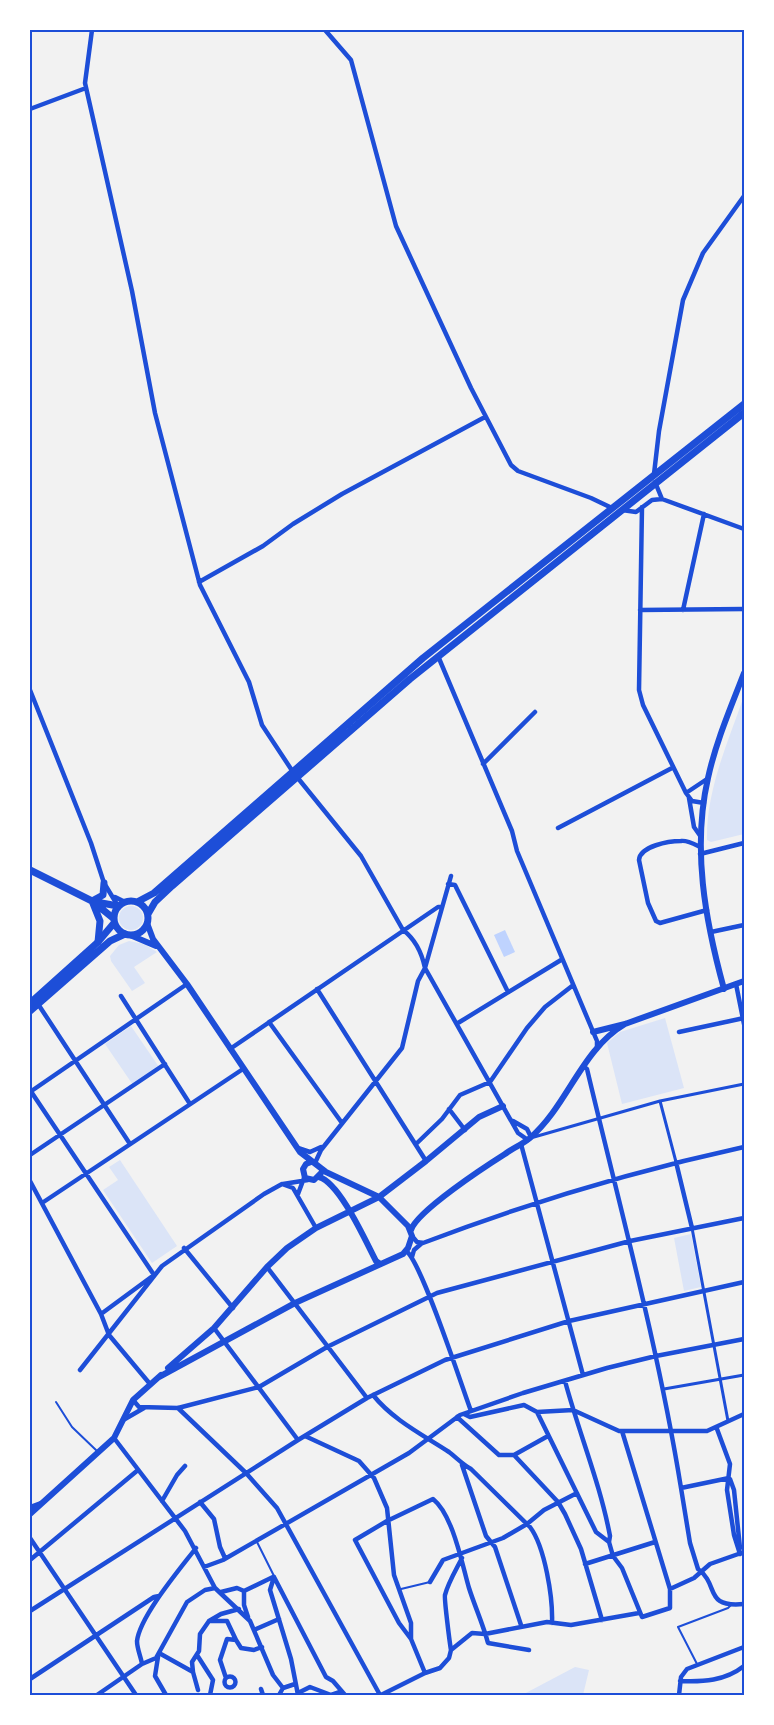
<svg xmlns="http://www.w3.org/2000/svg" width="774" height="1725" font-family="'Work Sans',sans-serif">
	<rect width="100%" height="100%" fill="#f2f2f2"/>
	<path fill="#dbe4f7" d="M744,696V834L711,842L707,840C706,790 728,742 744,696Z
		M119 918a12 12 0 1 1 24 0a12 12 0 1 1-24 0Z
		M129,941L144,944L157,952L134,967L145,983L132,991L111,961L110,956L119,945Z
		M665,1018L684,1088L622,1104L607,1043L620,1032Z
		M131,1026L159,1067L133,1085L105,1044Z
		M120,1160L177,1246L152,1263L103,1190L118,1180L109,1167Z
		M691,1234L701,1287L684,1291L674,1238Z
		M575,1667L589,1670L583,1695H522Z"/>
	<path fill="#bfd3fe" d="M505,930L515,952L504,957L494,935Z"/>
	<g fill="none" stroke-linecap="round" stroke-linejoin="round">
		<path stroke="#1d4ed8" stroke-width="2" d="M56,1402L72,1427L97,1451
			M257,1542L274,1576
			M401,1589L430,1582
			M697,1664L678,1627L728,1608L731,1605"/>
		<path stroke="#1d4ed8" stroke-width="3" d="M660,1101L676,1162
			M534,1137L660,1101L744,1084
			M692,1228L728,1421
			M664,1389L744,1375"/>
		<path stroke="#1d4ed8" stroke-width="4.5" d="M92,30L85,83L132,291L155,413L200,585L249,682L262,725L293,772
			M325,30L351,60L396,226L471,388L511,465L518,471L591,498L612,508
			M30,109L86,88
			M654,474L659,431L683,300L703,253L744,196
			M655,482L662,499L744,529
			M642,507L639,690L643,705L686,793L692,801L704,803
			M622,510L636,512L652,500L662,499
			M199,582L263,546L293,524L342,494L485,417
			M640,610L744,609
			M683,610L704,514
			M438,656L512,831L517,851L597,1041V1047
			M30,690L91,843L104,883L118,906
			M483,764L535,712
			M297,777L361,856L403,930C415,939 422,954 425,968L518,1133L528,1140
			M686,793L707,779
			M689,798L694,827L701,837
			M558,828L672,768
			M700,847C694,844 687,840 681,841C669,841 640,846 639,860L648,903L656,921L660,923L707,910
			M700,854L744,843
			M448,884L455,885L508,992
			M115,897L125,902
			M711,932L744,925
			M736,984L744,1024
			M317,989L426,1161
			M121,996L190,1104
			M38,1004L130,1144
			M269,1022L342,1123
			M458,1023L561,960
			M679,1032L744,1018
			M230,1049L438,907H442
			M583,1066L587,1069C620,1208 658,1346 681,1488L729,1478
			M30,1090L154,1275L101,1314
			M30,1092L187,984
			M449,1109L465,1130
			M513,1121L527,1129L531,1137
			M416,1144L442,1119L460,1095L490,1082L527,1028L545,1007L572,986
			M521,1144L583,1375
			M298,1148L310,1152L321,1147
			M30,1155L165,1064
			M676,1162L692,1228
			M315,1163L321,1150L402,1048L418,981L425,968L451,876
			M30,1181L101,1314L109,1335L150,1384
			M283,1184L308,1180
			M298,1194L304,1178
			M42,1203L243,1069
			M412,1236L417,1242L423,1243C528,1203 634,1171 744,1147
			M184,1248L233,1308
			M406,1251C421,1260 462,1387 471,1411
			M412,1257L414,1250L422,1243
			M267,1267L367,1398
			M214,1328L298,1440
			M80,1370L162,1266L264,1194L282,1184L293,1188L316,1228
			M565,1381C579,1433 600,1483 610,1536L609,1542L613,1556L622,1568L642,1617L670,1608V1589L622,1431
			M373,1395C393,1420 423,1435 449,1452C457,1458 462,1464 471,1469L530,1527C545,1547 553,1598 552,1623
			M133,1400L139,1407L178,1408L259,1387L327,1347L437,1293L630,1241L744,1218
			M178,1408L246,1473L277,1508L380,1695
			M537,1412L596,1532L609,1542
			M464,1414L470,1417L524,1405L537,1412L573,1410L619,1431H707L744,1414
			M457,1417L499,1455H514L548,1436
			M125,1419L144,1408
			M717,1429L730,1464L727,1490L734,1535L740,1554
			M305,1436L359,1461L374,1478L387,1508L394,1575L411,1623V1639L425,1673L440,1668L449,1658L451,1650L472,1633L485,1634L547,1622L571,1625L639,1613
			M514,1455L558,1502L565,1514L581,1549L602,1620
			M462,1465L486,1536L495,1547L521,1625
			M730,1479L734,1490L740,1548
			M681,1488L690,1543L698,1569C720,1585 703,1608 744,1604
			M162,1501L177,1475L185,1466
			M200,1502L214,1519L220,1547L225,1558
			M30,1507L41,1503
			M30,1538L136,1695
			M30,1560L138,1470
			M585,1564L655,1542
			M204,1567L223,1560L409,1453L460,1415L523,1393L607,1368L656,1356L744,1339
			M274,1577L326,1677L333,1681L345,1695
			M274,1577L270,1590L291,1659L298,1695
			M430,1582L443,1560L503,1538L527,1524L544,1510L577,1493
			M215,1588L250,1621L273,1675L283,1688L295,1684
			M670,1589L694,1578L710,1564L744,1552
			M221,1592L237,1588L244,1591
			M30,1611L298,1440L367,1398L445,1360L569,1321L744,1282
			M248,1617L244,1605V1591L273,1577
			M209,1621H227L236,1640L227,1639L220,1660L226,1678
			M254,1630L279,1619
			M411,1639L399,1623L355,1540L387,1521L433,1499C453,1515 462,1564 469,1588C475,1607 483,1624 488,1643L529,1650
			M236,1640L241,1648L254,1650L262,1647
			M451,1650C450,1645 444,1598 445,1595C448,1583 456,1570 462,1558
			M159,1653L193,1672L198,1690
			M197,1655L213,1680L210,1695
			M158,1657L155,1676L166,1695
			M142,1664C141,1657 137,1649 137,1641C140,1616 180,1569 196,1548
			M193,1672L192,1662L199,1651L200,1634L209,1621L221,1614L239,1609
			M224.5 1682a5.5 5.5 0 1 1 11 0a5.5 5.5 0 1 1-11 0Z
			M30,1679L154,1597L159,1596
			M680,1681C703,1682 725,1681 744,1666
			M261,1689L263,1695
			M298,1693L310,1687L331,1695L340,1692
			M97,1695L142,1664L156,1658L187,1602L205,1590L215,1588L185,1531L114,1438
			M279,1695L283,1688
			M381,1695L425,1673
			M679,1695L681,1677L687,1669L744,1647"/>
		<path stroke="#1d4ed8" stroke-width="6" d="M147,923L153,939L187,984L300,1152L326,1172L379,1197L408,1226L412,1236L408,1248L403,1254L295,1303L159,1377
			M130,935L156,946
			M724,989C705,920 692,848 708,778C716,741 731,707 744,673
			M593,1032L625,1024L744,981
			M311,1162L306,1164L303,1169L305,1178L314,1180L321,1173
			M319,1177C340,1183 366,1242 376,1261L380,1264
			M411,1230C417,1211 486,1166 505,1154C513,1148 523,1144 530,1138C568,1105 581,1050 625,1024
			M168,1368L214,1328L267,1267L287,1248L316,1228L379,1197L426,1161L479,1117L503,1106
			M30,1514L114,1438L133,1400L161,1375"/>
		<path stroke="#1d4ed8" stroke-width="7" d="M114 918a17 17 0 1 1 34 0a17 17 0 1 1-34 0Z
			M137,902L154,893L423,658L744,404
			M148,914L155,902L172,886L410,679L744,413
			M30,1003L98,942L114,923
			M30,1011L110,941L125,934"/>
		<path stroke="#1d4ed8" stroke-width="7" d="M30,870L92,901L113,918
			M92,901L100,921L98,942
			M92,901L103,895L104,883
			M96,902L118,906"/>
	</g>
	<rect width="774" height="1725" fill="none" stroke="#ffffff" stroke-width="62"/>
	<rect x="31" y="31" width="712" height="1663" fill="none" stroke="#1d4ed8" stroke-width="2"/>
</svg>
